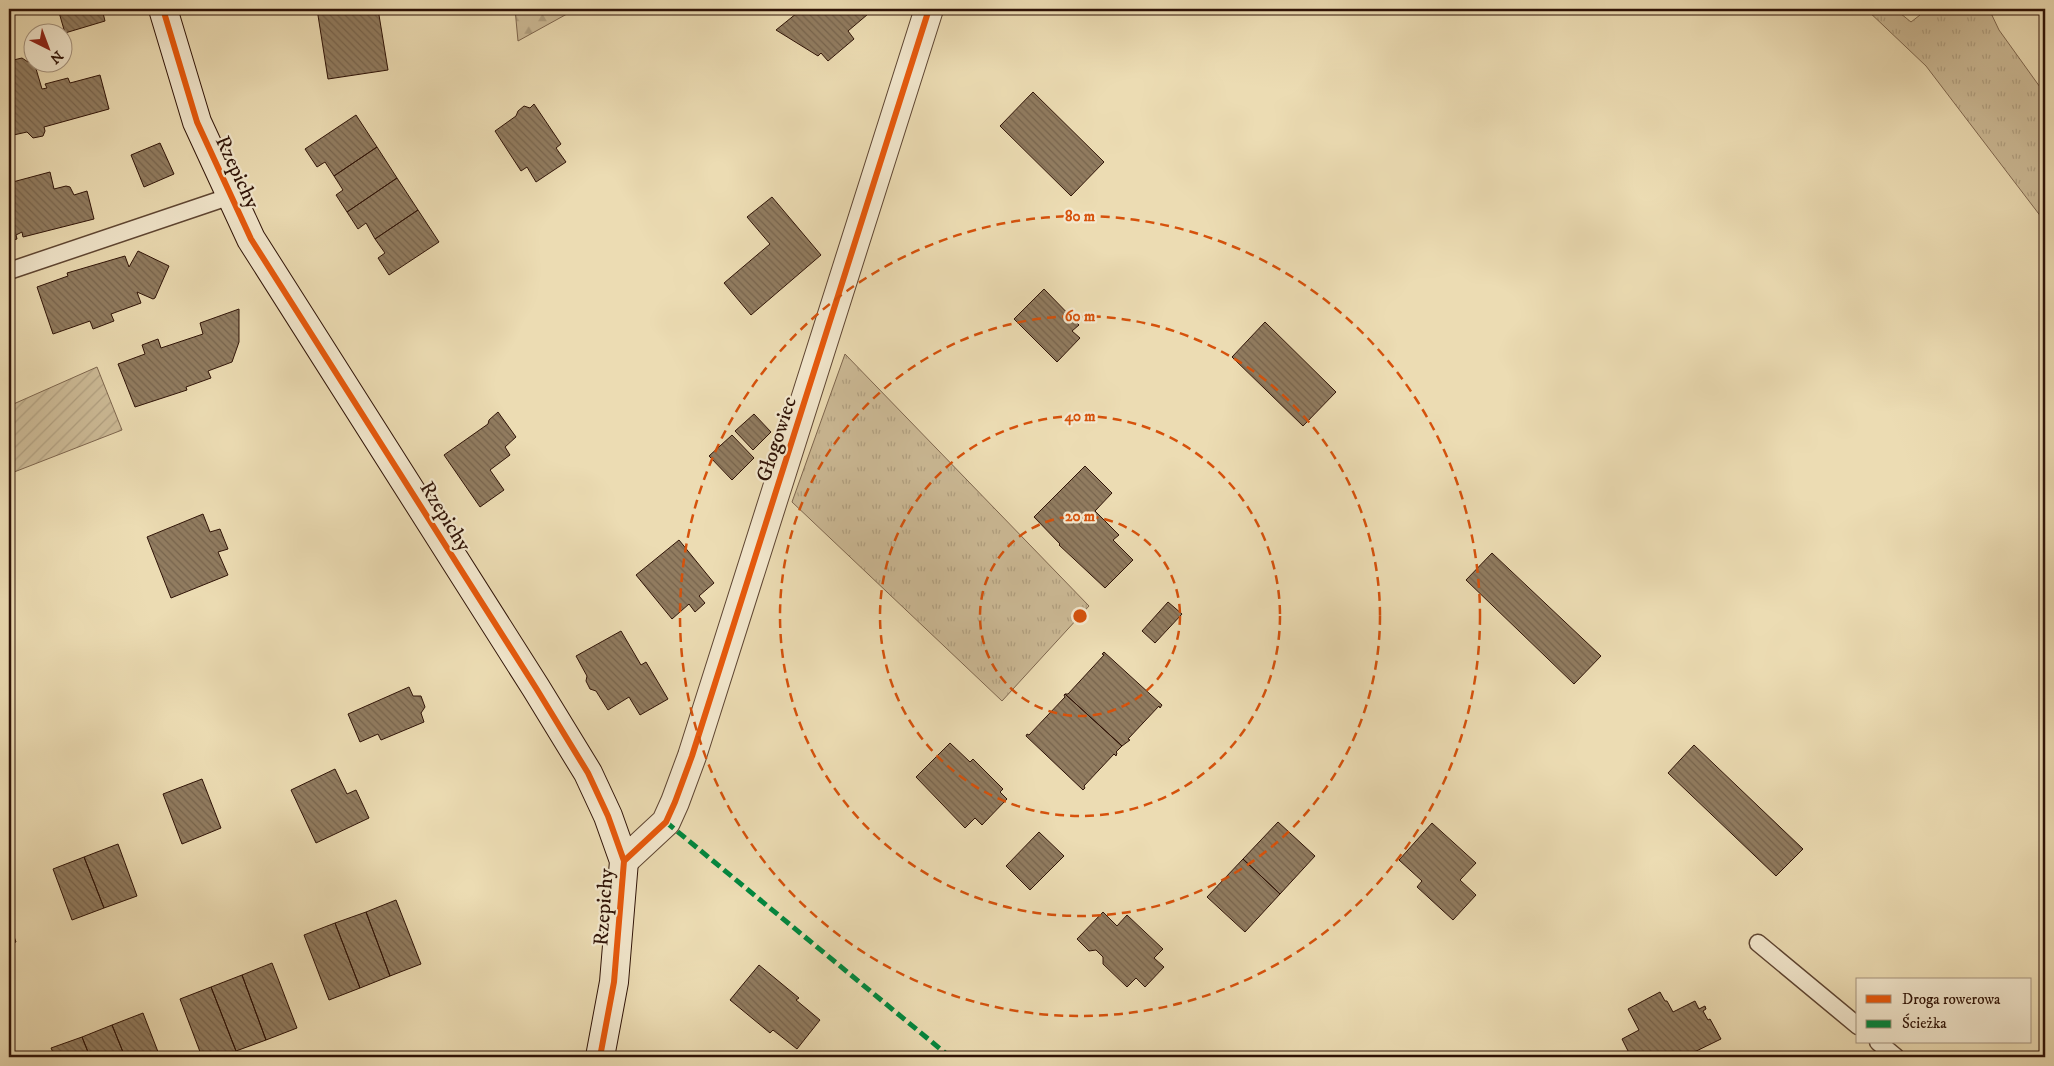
<svg xmlns="http://www.w3.org/2000/svg" width="2054" height="1066" font-family="'IM FELL DW Pica',serif">
	<defs>
		<pattern id="grass-tufts" width="24" height="20" patternUnits="userSpaceOnUse" patternTransform="scale(1.25)"><rect width="24" height="20" fill="#ccba96"/><path d="M3 7l-1-3M5 7V3M7 7l1-3M15 17l-1-3M17 17v-4M19 17l1-3" fill="none" stroke="#b09f80"/></pattern>
		<pattern id="forest-firs" width="22" height="20" patternUnits="userSpaceOnUse" patternTransform="scale(1.25)"><rect width="22" height="20" fill="#ccba96"/><path d="M5 1l3.5 6h-7zM16 11l3.5 6h-7z" fill="#b09f80"/></pattern>
		<pattern id="garden-furrows" width="10" height="10" patternUnits="userSpaceOnUse" patternTransform="scale(1.25)"><rect width="10" height="10" fill="#ccba96"/><path d="M-1 1l2-2M0 10L10 0M9 11l2-2" fill="none" stroke="#b09f80"/></pattern>
		<pattern id="building-back-hatch" width="6" height="6" patternUnits="userSpaceOnUse" patternTransform="scale(1.25)"><rect width="6" height="6" fill="#917c60"/><path d="M-1 5l2 2M0 0l6 6M5-1l2 2" fill="none" stroke="#77644d"/></pattern>
	</defs>
	<rect width="100%" height="100%" fill="#ecdcb3"/>
	<filter id="stains"><feTurbulence type="fractalNoise" baseFrequency=".004" numOctaves="4"/><feColorMatrix values="0 0 0 0 .2 0 0 0 0 .09 0 0 0 0 .02 0 0 0 .5 -.17"/></filter>
	<radialGradient id="worn" r=".72"><stop offset=".6" stop-color="#630" stop-opacity="0"/><stop offset="1" stop-color="#630" stop-opacity=".3"/></radialGradient>
	<path fill="url(#grass-tufts)" stroke="#7e664e" d="M1866,9H1895L1911,22L1920,15L1918,9H1989L1999,30L2045,94V222L1926,66Z
		M845,354L1089,606L1002,701L792,502Z"/>
	<path fill="url(#forest-firs)" stroke="#7e664e" d="M515,9H576L518,41Z"/>
	<path fill="url(#garden-furrows)" stroke="#7e664e" d="M97,367L122,430L9,474V406Z"/>
	<path fill="url(#building-back-hatch)" stroke="#2f1307" d="M58,9H102L105,21L65,33Z
		M317,9H378L388,70L328,79Z
		M802,9H874L848,31L854,39L828,61L821,53L818,56L776,30Z
		M22,58L28,62L32,61L34,62L42,89L47,88L45,84L68,78L70,83L100,75L109,109L44,127L45,131L43,136L33,138L27,132L9,136V61Z
		M1033,92L1104,162L1071,196L1000,126Z
		M534,104L561,144L556,148L566,162L536,182L527,167L521,171L495,131L516,116L518,111L524,106L530,108Z
		M356,115L377,147L334,176L325,162L317,167L305,149Z
		M160,143L174,174L144,187L131,155Z
		M377,147L397,178L347,212L336,195L343,190L334,176Z
		M50,172L54,189L66,186L70,187L74,195L87,191L94,219L23,237L22,232L16,235L17,239L9,241V183Z
		M397,178L418,210L375,239L366,223L358,229L347,212Z
		M772,197L821,255L751,315L724,283L770,244L747,217Z
		M418,210L439,242L389,275L378,258L385,253L375,239Z
		M138,251L169,266L155,298L153,299L137,292L141,303L111,314L114,321L93,329L90,321L53,334L37,287L68,276L67,273L125,256L129,267Z
		M1044,289L1079,325L1072,331L1080,338L1057,362L1014,319Z
		M239,309V342L232,362L208,371L211,378L186,387L187,390L135,407L118,364L145,354L142,345L158,339L161,348L203,334L200,323Z
		M1265,322L1336,392L1303,426L1232,357Z
		M498,412L516,437L505,447L510,455L490,470L504,490L480,507L444,455L488,424L489,420Z
		M754,414L771,432L753,450L735,431Z
		M732,435L754,458L732,480L709,456Z
		M1085,466L1112,493L1095,511L1119,535L1113,540L1133,560L1105,588L1059,545L1060,544L1034,517Z
		M203,514L210,532L220,529L228,549L218,552L228,575L171,598L147,537Z
		M679,540L714,583L699,596L705,603L695,612L689,604L672,619L636,575Z
		M1492,553L1601,656L1574,684L1466,580Z
		M1168,602L1182,614L1155,643L1142,631Z
		M621,631L641,665L646,662L668,699L640,715L629,697L608,710L596,691L590,689L586,681L587,676L576,656Z
		M1104,652L1162,705L1160,708L1159,706L1128,739L1130,740L1122,746L1065,694H1068L1104,655L1102,654Z
		M409,687L413,696H421L425,707L421,713L424,722L381,740L378,734L360,742L348,714Z
		M1065,694L1122,746L1116,752L1117,753L1116,756L1114,754L1084,786L1085,788L1083,790L1026,736L1027,734L1029,735L1065,697L1064,695Z
		M950,743L970,762L973,759L1003,789L1000,792L1007,799L982,825L975,818L965,828L916,777Z
		M1694,745L1803,849L1776,876L1668,773Z
		M335,769L347,794L356,790L369,818L316,843L291,790Z
		M202,779L221,828L182,844L163,794Z
		M1278,822L1315,856L1280,894L1243,859Z
		M1432,823L1476,863L1460,880L1476,895L1453,920L1417,887L1422,881L1399,860Z
		M1039,832L1064,856L1030,890L1006,866Z
		M118,844L137,896L104,908L84,857Z
		M84,857L104,908L72,920L53,869Z
		M1243,859L1280,894L1245,932L1207,897Z
		M396,900L421,964L390,976L366,912Z
		M366,912L390,976L360,988L335,923Z
		M1103,912L1117,926L1127,915L1163,949L1154,958L1164,967L1145,987L1136,978L1127,987L1103,964V957L1096,950L1089,951L1077,939Z
		M9,923L16,942L9,944Z
		M335,923L360,988L329,1000L304,935Z
		M272,963L297,1028L266,1040L242,975Z
		M759,965L799,998L796,1000L820,1020L797,1049L773,1030L770,1033L730,1000Z
		M242,975L266,1040L236,1051L211,987Z
		M211,987L236,1051L221,1057H202L180,999Z
		M1660,992L1665,1001H1667L1673,1012L1695,1001L1699,1009L1705,1006L1706,1009L1703,1011L1708,1020L1710,1019L1721,1039L1684,1057H1631L1622,1039L1639,1030L1628,1009Z
		M143,1013L160,1057H125L112,1025Z
		M112,1025L125,1057H90L82,1037Z
		M82,1037L90,1057H55L51,1048Z"/>
	<g fill="none" stroke-linecap="round" stroke-linejoin="round">
		<g stroke="#5e4532" stroke-width="19">
			<path id="lane" d="M9,271L231,196
				M1758,943L1858,1026
				M1878,1042L1896,1057"/>
		</g>
		<g stroke="#5e4532" stroke-width="30">
			<path id="street" d="M624,861L666,822L675,802L692,756L929,9"/>
		</g>
		<g stroke="#2f1307" stroke-width="30">
			<path id="secondary" d="M163,9L197,122L251,239L536,688L588,773L608,816L624,861L614,982L600,1057"/>
		</g>
		<use href="#lane" stroke="#f3e8ce" stroke-width="16"/>
		<use href="#street" stroke="#f3e8ce" stroke-width="28"/>
		<use href="#secondary" stroke="#f3e8ce" stroke-width="28"/>
		<path stroke="#00873e" stroke-width="5" stroke-dasharray="10 5" stroke-linecap="butt" d="M666,822L950,1057"/>
		<g stroke="#f3e8ce" stroke-width="9">
			<path id="cycleway" d="M163,9L197,122L251,239L536,688L588,773L608,816L624,861L614,982L600,1057
				M624,861L666,822L675,802L692,756L929,9"/>
		</g>
		<use href="#cycleway" stroke="#e8590c" stroke-width="6"/>
	</g>
	<g fill="none" stroke="#d6520c" stroke-width="2.5" stroke-dasharray="9 6">
		<circle cx="1080" cy="616" r="100"/>
		<circle cx="1080" cy="616" r="200"/>
		<circle cx="1080" cy="616" r="300"/>
		<circle cx="1080" cy="616" r="400"/>
	</g>
	<g text-anchor="middle" stroke-width="4.5" stroke-linejoin="round" paint-order="stroke">
		<g font-size="21" fill="#2f1307" stroke="#f3e8ce">
			<text transform="translate(238 172) rotate(65)" y="7">Rzepichy</text>
			<text transform="translate(776 439) rotate(-72)" y="7">Głogowiec</text>
			<text transform="translate(446 516) rotate(58)" y="7">Rzepichy</text>
			<text transform="translate(603 907) rotate(-86)" y="7">Rzepichy</text>
		</g>
	</g>
	<circle cx="1080" cy="616" r="8" fill="#d6520c" stroke="#f3e8ce" stroke-width="2.5"/>
	<g font-size="15" text-anchor="middle" font-weight="bold" fill="#d6520c" stroke="#f3e8ce" stroke-width="4.5" stroke-linejoin="round" paint-order="stroke">
		<text x="1080" y="221">80 m</text>
		<text x="1080" y="321">60 m</text>
		<text x="1080" y="421">40 m</text>
		<text x="1080" y="521">20 m</text>
	</g>
	<rect width="2054" height="1066" fill="none" stroke="#ecdcb3" stroke-width="30"/>
	<rect x="10" y="10" width="2034" height="1046" fill="none" stroke="#2f1307" stroke-width="2.5"/>
	<rect x="15" y="15" width="2024" height="1036" fill="none" stroke="#2f1307"/>
	<rect x="1856" y="978" width="175" height="65" fill="#f3e8ce" stroke="#a5937e"/>
	<rect x="1866" y="995" width="25" height="8" fill="#e8590c" stroke="#a5937e"/>
	<text x="1902" y="1004" font-size="15" fill="#2f1307">Droga rowerowa</text>
	<rect x="1866" y="1020" width="25" height="8" fill="#00873e" stroke="#a5937e"/>
	<text x="1902" y="1028" font-size="15" fill="#2f1307">Ścieżka</text>
	<g transform="translate(48 48) rotate(138)"><circle r="24" fill="#f3e8ce" stroke="#a5937e"/>
	<path d="M0-4L9 19L0 12L-9 19Z" fill="#8f2418"/>
	<text y="-8" font-size="14" font-weight="bold" text-anchor="middle" fill="#2f1307">N</text>
	</g>
	<rect width="100%" height="100%" filter="url(#stains)"/>
	<rect width="100%" height="100%" fill="url(#worn)"/>
</svg>
